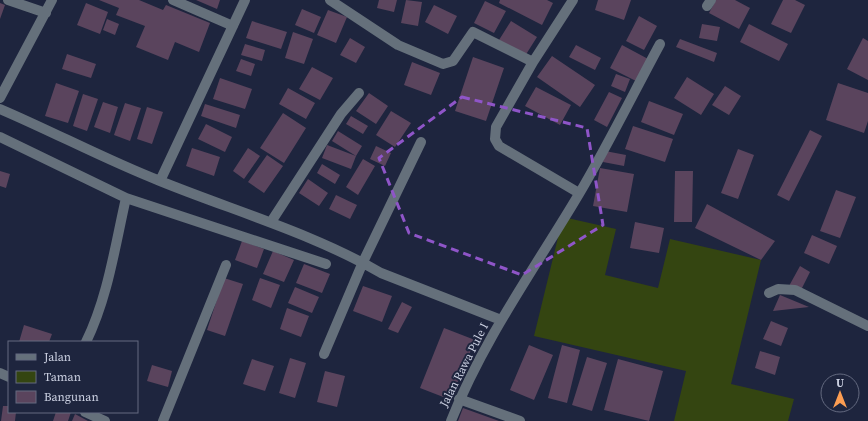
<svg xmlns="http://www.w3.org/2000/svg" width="868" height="421" font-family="'Source Serif 4',serif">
	<rect width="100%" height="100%" fill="#1e253e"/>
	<path fill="#344511" d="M563,217L616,229L605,275L658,288L670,239L761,260L731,384L794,399L788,421H674L686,371L534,336Z"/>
	<path fill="#5a445d" d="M99,0H139L163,10L166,5L210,23L199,52L175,42L168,60L136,47L145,26L116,15L119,8Z
		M196,0H220L217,9Z
		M379,0H397L394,12L377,8Z
		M406,0L422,2L418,26L401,23Z
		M500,0H547L553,3L542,25L499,3Z
		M598,0H631L624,20L595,10Z
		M716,0H735L750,8L739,29L709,13Z
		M783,0H795L805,5L791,33L771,24Z
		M485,1L506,11L494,33L474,23Z
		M0,3L5,5L0,19Z
		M86,3L108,12L100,34L77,25Z
		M434,5L457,16L448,34L425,22Z
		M302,9L321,17L314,33L295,25Z
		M328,10L347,17L336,43L317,35Z
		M639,16L657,26L644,50L626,41Z
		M107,19L119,24L115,35L103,30Z
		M252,21L287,32L281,49L246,38Z
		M511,21L537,37L525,56L499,40Z
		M702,24L720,27L717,41L699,38Z
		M749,24L788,44L779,61L740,42Z
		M293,32L313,39L304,64L285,58Z
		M350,38L365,47L356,63L340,55Z
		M863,38L868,41V80L847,69Z
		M680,39L717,53L714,62L676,47Z
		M245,44L265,50L262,61L241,55Z
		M576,45L601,58L595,70L569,57Z
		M622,45L650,60L638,82L610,68Z
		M67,54L96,64L91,78L62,69Z
		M552,56L595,85L580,107L537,77Z
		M473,57L504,68L486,121L455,111Z
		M241,59L255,64L251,76L236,71Z
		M412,62L440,73L431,95L404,85Z
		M312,67L333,78L320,100L299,89Z
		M616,74L630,79L625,92L611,86Z
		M687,77L714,94L701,115L674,98Z
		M220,78L252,89L245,109L213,99Z
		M56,83L79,91L68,123L45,116Z
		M838,83L868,93V121L864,133L826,120Z
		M725,86L741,96L729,115L712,105Z
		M536,87L571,105L560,125L525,106Z
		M288,88L315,103L306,119L279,104Z
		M609,92L622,98L607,127L594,120Z
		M369,93L388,106L376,124L356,111Z
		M83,94L98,99L87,131L73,126Z
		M649,101L683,114L674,135L641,122Z
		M103,102L118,107L110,133L94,127Z
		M125,103L141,108L130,141L114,135Z
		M205,104L240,115L236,128L201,116Z
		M147,107L163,112L152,144L137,139Z
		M391,111L411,123L395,147L376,135Z
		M283,113L306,128L284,163L260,148Z
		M351,116L368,126L363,134L346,124Z
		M206,124L232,137L225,152L198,139Z
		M633,126L673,139L665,162L625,149Z
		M810,130L822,136L789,201L777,195Z
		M338,131L362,146L356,156L332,141Z
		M327,145L356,156L351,169L322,158Z
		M376,146L391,153L385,166L370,159Z
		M192,148L220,157L214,176L186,166Z
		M248,148L260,156L244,179L233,171Z
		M738,149L754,155L738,199L721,193Z
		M605,151L626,155L624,166L603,162Z
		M267,155L283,166L264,193L248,182Z
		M363,159L375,166L358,195L346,187Z
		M322,164L340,175L335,184L317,173Z
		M600,168L634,174L627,212L593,206Z
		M0,171L10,174L6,188L0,186Z
		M675,171H693L692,222H674Z
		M308,179L328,193L319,206L299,193Z
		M836,190L856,197L840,238L820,231Z
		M336,195L357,205L350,219L329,209Z
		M707,204L775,241L761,260L695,228Z
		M635,222L664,228L659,253L630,248Z
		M812,235L837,246L829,264L804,253Z
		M242,241L264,249L257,268L235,260Z
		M273,251L294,260L284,282L263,274Z
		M304,264L330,274L322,293L296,283Z
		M800,266L810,272L800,292L789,286Z
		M224,278L243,284L225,336L207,330Z
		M260,278L280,285L271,308L252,300Z
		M363,286L392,296L382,322L353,311Z
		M295,287L319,297L312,313L288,303Z
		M780,295L809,307L773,311Z
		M402,302L412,307L398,333L388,329Z
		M287,308L309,316L301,337L280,329Z
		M771,321L788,328L781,346L763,339Z
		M24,325L52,334L49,342H19Z
		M444,328L475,340L451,400L420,388Z
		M529,345L553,355L534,400L510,390Z
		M562,345L580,350L567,403L548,398Z
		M760,351L780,357L775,375L755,368Z
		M587,357L607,363L592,411L572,405Z
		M290,358L306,363L295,398L279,393Z
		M252,359L274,366L265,391L243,384Z
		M618,359L663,371L649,421L604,410Z
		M152,365L172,371L168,387L147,381Z
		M325,371L345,376L337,407L317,402Z
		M3,406H9V412H16L15,421H1Z
		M463,408L499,421H458Z
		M56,412H71L68,421H53Z
		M75,414L88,421H72Z"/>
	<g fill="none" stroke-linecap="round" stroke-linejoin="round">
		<path stroke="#65707b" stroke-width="10" d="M8,0L46,13
			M173,0L233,26
			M330,0L398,45L443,64L453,61L473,32L533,62
			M573,0L533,62L496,127L495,139L499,146L579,193
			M707,6L711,0
			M0,98L52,0
			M0,109C54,132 106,160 160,181C234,211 312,233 381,273L501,320
			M0,137L126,198L326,264
			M160,181L245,0
			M271,222L341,114L359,93
			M769,293L778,289L795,290L868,326
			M86,342C108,297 115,246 126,198
			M324,354L363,262L421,142
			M0,373L9,377
			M459,399L520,421
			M85,412L105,421
			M163,421L226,265
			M451,421C483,340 535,268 579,194C608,145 633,94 660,44"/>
	</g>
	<path fill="none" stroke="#8f55c8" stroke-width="3" stroke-dasharray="8 5" stroke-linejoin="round" d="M462,97L587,128L603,225L522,275L409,233L379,158Z"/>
	<g text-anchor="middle" stroke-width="4" stroke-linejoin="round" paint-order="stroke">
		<g font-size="12" fill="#ccd1e2" stroke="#1e253e">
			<text transform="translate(464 365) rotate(-63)" y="4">Jalan Rawa Pule I</text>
		</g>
	</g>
	<rect x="8" y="341" width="130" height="72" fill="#1e253e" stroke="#646a80"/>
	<rect x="16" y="354" width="20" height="6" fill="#65707b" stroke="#646a80"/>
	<text x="44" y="361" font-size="12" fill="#ccd1e2">Jalan</text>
	<rect x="16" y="371" width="20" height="12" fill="#344511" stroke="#646a80"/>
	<text x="44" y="381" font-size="12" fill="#ccd1e2">Taman</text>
	<rect x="16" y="391" width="20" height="12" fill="#5a445d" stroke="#646a80"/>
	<text x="44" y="401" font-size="12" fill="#ccd1e2">Bangunan</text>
	<g transform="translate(840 393)"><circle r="19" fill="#1e253e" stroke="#646a80"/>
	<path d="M0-3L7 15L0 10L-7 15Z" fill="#fc9d52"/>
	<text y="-6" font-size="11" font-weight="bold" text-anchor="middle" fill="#ccd1e2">U</text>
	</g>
</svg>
